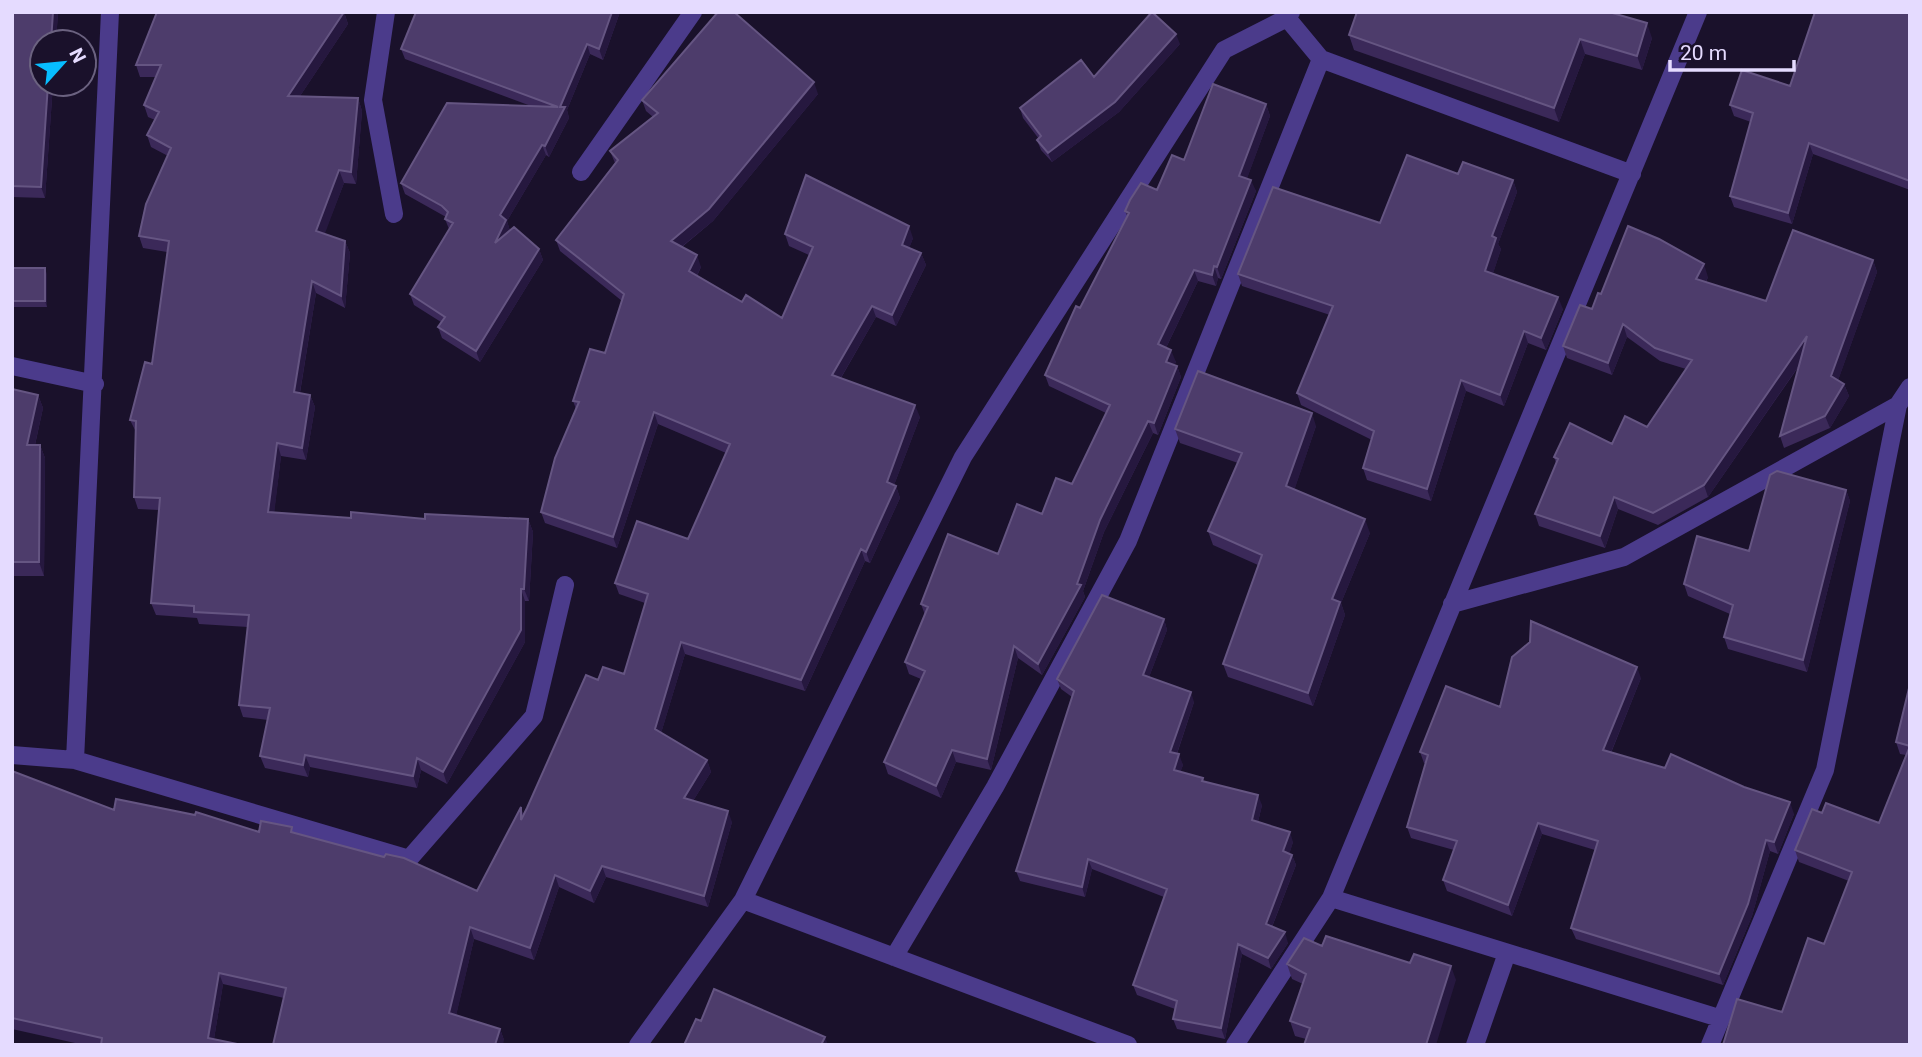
<svg xmlns="http://www.w3.org/2000/svg" width="1922" height="1057" font-family="Roboto,sans-serif">
	<rect width="100%" height="100%" fill="#1a112b"/>
	<g fill="none" stroke-linecap="round" stroke-linejoin="round">
		<path stroke="#4b3b8b" stroke-width="18" d="M386,12L373,100L394,214
			M1287,18L1321,59L1632,174
			M581,172L693,12
			M12,366L95,384
			M1452,604L1624,557L1898,405
			M12,755L75,760L409,859L534,716L565,585
			M75,760L110,12
			M1331,898L1719,1018
			M743,900L1128,1045
			M894,957L995,787L1128,541L1321,59
			M638,1045L743,900L963,457L1224,50L1287,18L1291,12
			M1235,1045L1331,898L1698,12
			M1475,1045L1507,953
			M1710,1045L1825,770L1898,405L1910,387"/>
	</g>
	<path fill="#3b2959" d="M12,12H58L56,42H42V84H53L45,198L12,197Z
		M344,12L348,24L300,96L358,98L362,111L356,184L344,183L324,234L345,241L350,253L345,308L316,293L300,393L310,395L315,407L306,460L281,456L274,512L351,518L528,519L533,532L529,601H525V642L447,784L421,770L417,788L310,767L308,777L265,768L260,756L268,720L243,717L239,705L248,627L199,624L197,618L156,615L151,603L159,510L138,509L134,497L136,432L130,420L152,364L167,252L143,248L139,236L168,156L151,147L147,135L155,120L148,117L144,105L156,77H140L136,65Z
		M620,12L603,60L590,54L567,110L569,118L549,157L546,155L507,221L510,231L539,249L543,260L480,362L442,338L438,327L441,322L414,305L410,294L449,229L445,219L446,217L405,194L401,183L531,106L405,59L401,49Z
		M1357,12H1612L1652,38L1642,70L1585,54L1559,122L1354,50L1349,35Z
		M1910,12V190L1813,154L1792,224L1734,207L1730,196L1751,122L1734,116L1730,105L1790,86Z
		M1180,44L1119,112L1052,162L1041,150L1037,140L1039,139L1023,118L1020,108L1094,77Z
		M818,94L713,221L682,247L701,267L697,276L742,302L782,318L809,255L789,246L785,234L913,238L909,248L921,253L926,265L896,326L876,317L841,378L920,417L894,485L896,486L900,498L870,563L865,561L805,691L685,654L661,733L707,760L711,772L693,801L732,822L708,907L606,877L594,903L559,887L534,960L474,939L456,1015L500,1029L504,1040L284,998L223,984L214,1039L242,1045H84L12,1029V771L114,810L259,832L294,833L477,891L521,807L523,814L598,680L624,674L645,603L619,594L615,583L688,539L726,453L658,424L617,548L545,523L541,512L576,409L573,401L605,353L622,301L560,251L556,240L615,163L610,151L653,117L646,111L642,100Z
		M1266,104L1270,116L1247,178L1256,191L1221,279L1218,278L1216,286L1198,281L1166,348L1176,362L1174,365L1177,366L1181,377L1158,435L1153,433L1104,532L1083,591L1085,597L1042,675L1018,658L991,770L956,762L941,798L888,774L884,762L921,679L909,674L905,662L925,615L921,604L998,554L1042,514L1072,484L1106,413L1049,386L1045,375L1127,216L1125,211L1157,190L1184,160Z
		M1458,174L1513,180L1517,192L1498,244L1501,249L1493,273L1563,309L1546,350L1528,343L1504,406L1466,391L1431,501L1367,480L1363,468L1372,440L1301,405L1297,393L1330,315L1242,286L1238,274L1380,223Z
		M1873,260L1877,272L1838,380L1844,384L1849,396L1830,428L1784,448L1780,436L1799,366L1708,497L1658,525L1618,509L1605,548L1539,526L1535,514L1556,463L1554,457L1612,444L1647,427L1686,369L1660,361L1627,337L1612,375L1567,358L1563,346L1592,309L1708,277L1706,282L1766,301Z
		M12,268L47,274V307H12Z
		M12,389L38,395L43,408L35,445H40L45,458L44,576H12Z
		M1316,426L1294,490L1370,533L1341,603L1345,615L1313,706L1228,677L1223,664L1258,565L1213,545L1208,531L1238,463L1180,443L1175,429Z
		M1846,490L1850,501L1807,672L1728,649L1724,637L1730,614L1688,596L1684,584L1749,551Z
		M1164,619L1167,630L1149,677L1194,702L1177,754L1183,765L1180,772L1203,778L1204,781L1262,805L1258,822L1293,842L1289,854L1292,855L1296,865L1272,927L1288,943L1271,969L1242,954L1225,1039L1177,1029L1173,1019L1175,1009L1137,995L1133,985L1164,897L1092,869L1085,897L1020,881L1016,871L1072,697L1061,689L1057,679Z
		M1641,678L1611,753L1794,814L1778,854L1770,851L1752,916L1723,985L1576,939L1571,928L1595,850L1542,834L1512,916L1447,891L1443,880L1454,850L1411,838L1407,827L1426,764L1424,763L1420,752L1500,707Z
		M1910,684V1045L1782,1012L1824,944L1849,881L1799,862L1795,850L1822,813L1879,823L1906,755L1900,754L1896,742Z
		M1322,946L1456,980L1306,1039L1295,1036L1290,1021L1303,984L1292,979L1287,964Z"/>
	<path fill="#26183f" d="M53,12H58L56,42H51Z
		M344,12L348,24L292,108L288,96Z
		M612,12H620L603,60L599,49Z
		M1647,23L1652,38L1642,70L1637,56Z
		M1176,34L1180,44L1119,112L1052,162L1048,153Z
		M1580,39L1585,54L1559,122L1554,108Z
		M587,44L590,54L567,110L569,118L549,157L545,146L560,107Z
		M814,82L818,94L713,221L675,252L671,241Z
		M48,84H53L45,198L41,187Z
		M358,98L362,111L356,184L351,172Z
		M1266,104L1270,116L1244,187L1239,176Z
		M1809,143L1813,154L1792,224L1788,213Z
		M542,145L546,155L507,221L510,231L495,243L500,215Z
		M339,170L344,183L321,244L316,231Z
		M1251,180L1256,191L1221,279L1217,267Z
		M1513,180L1517,192L1498,244L1501,249L1490,283L1485,271L1492,236Z
		M909,226L913,238L906,257L902,245Z
		M345,241L350,253L345,308L341,296Z
		M539,249L543,260L480,362L476,351Z
		M921,253L926,265L896,326L892,315Z
		M697,255L701,267L693,283L689,271Z
		M1873,260L1877,272L1835,389L1831,376Z
		M1704,264L1708,277L1701,291L1696,279Z
		M1214,266L1218,278L1216,286L1212,275Z
		M45,268L47,274V307L45,301Z
		M1194,270L1198,281L1162,356L1158,344Z
		M312,281L316,293L298,404L294,392Z
		M1558,297L1563,309L1546,350L1541,338Z
		M872,306L876,317L836,386L832,375Z
		M1623,324L1627,337L1612,375L1608,363Z
		M1524,331L1528,343L1504,406L1500,395Z
		M1807,336L1811,348L1708,497L1704,485Z
		M1171,350L1176,362L1171,373L1166,362Z
		M1177,366L1181,377L1158,435L1154,423Z
		M1461,380L1466,391L1431,501L1427,489Z
		M1844,384L1849,396L1830,428L1825,416Z
		M38,395L43,408L32,458L27,445Z
		M310,395L315,407L306,460L302,448Z
		M915,405L920,417L891,493L887,482Z
		M654,412L658,424L617,548L613,537Z
		M1312,413L1316,426L1291,500L1286,486Z
		M1148,421L1153,433L1104,532L1083,591L1085,597L1042,675L1038,664L1077,584L1100,520Z
		M277,443L281,456L273,524L268,512Z
		M40,445L45,458L44,576L39,562Z
		M896,486L900,498L870,563L866,552Z
		M1846,490L1850,501L1807,672L1803,660Z
		M1614,497L1618,509L1605,548L1600,536Z
		M528,519L533,532L529,601L524,589Z
		M1365,519L1370,533L1341,603L1345,615L1313,706L1308,693L1332,599Z
		M861,549L865,561L805,691L801,680Z
		M521,589L525,601V642L447,784L443,772Z
		M1164,619L1167,630L1146,685L1143,675Z
		M681,642L685,654L659,740L655,729Z
		M1014,646L1018,658L991,770L987,759Z
		M1637,667L1641,678L1607,762L1603,750Z
		M1191,692L1194,702L1174,762L1170,752Z
		M952,750L956,762L941,798L936,786Z
		M1179,754L1183,765L1178,780L1174,770Z
		M305,755L310,767L308,777L303,765Z
		M417,758L421,770L417,788L413,776Z
		M707,760L711,772L688,809L684,798Z
		M1258,795L1262,805L1256,830L1252,820Z
		M1790,802L1794,814L1778,854L1774,842Z
		M728,811L732,822L708,907L704,896Z
		M1538,823L1542,834L1512,916L1508,905Z
		M1290,832L1293,842L1287,862L1283,851Z
		M1766,840L1770,851L1752,916L1723,985L1719,974Z
		M1292,855L1296,865L1269,934L1266,924Z
		M1088,859L1092,869L1085,897L1082,887Z
		M602,866L606,877L594,903L590,891Z
		M555,875L559,887L534,960L530,948Z
		M470,927L474,939L454,1025L449,1013Z
		M1285,932L1288,943L1271,969L1268,958Z
		M1238,944L1242,954L1225,1039L1221,1028Z
		M1451,966L1456,980L1436,1045H1426Z
		M219,973L223,984L213,1045L208,1038Z
		M500,1029L504,1040L503,1045H495Z
		M825,1037L828,1045H821Z"/>
	<path fill="#4d3c6b" stroke="#655582" stroke-width="2" d="M12,12H53L51,42H42V84H48L41,187L12,186Z
		M157,12H344L288,96L358,98L351,172L339,170L316,231L345,241L341,296L312,281L294,392L310,395L302,448L277,443L268,512L351,518V512L425,519V514L528,519L524,589H521V630L443,772L417,758L413,776L305,755L303,765L260,756L270,708L239,705L249,615L194,612V606L151,603L160,498L134,497L136,421L130,420L145,362L152,364L169,241L139,236L146,204L171,148L147,135L159,112L144,105L161,65H136Z
		M416,12H612L599,49L587,44L560,107H565L545,146L542,145L500,215L506,220L495,243L514,227L539,249L476,351L438,327L445,317L410,294L453,223L445,219L448,212L442,206L401,183L447,103L558,107L401,49Z
		M718,12H734L814,82L709,209L671,241L697,255L689,271L742,302L746,295L782,318L813,247L785,234L806,175L909,226L902,245L921,253L892,315L872,306L832,375L915,405L887,482L896,486L866,552L861,549L801,680L681,642L655,729L707,760L684,798L728,811L704,896L602,866L590,891L555,875L530,948L470,927L449,1013L500,1029L495,1045H273L286,988L219,973L208,1038L242,1045H101L102,1038L12,1018V771L114,810L116,799L195,815L196,812L259,832L261,821L292,827L291,832L384,857L386,854L404,858L477,891L521,807V820L527,808L586,675L598,680L603,667L624,674L648,594L615,583L637,521L688,539L730,444L654,412L613,537L541,512L555,458L579,402L573,401L590,349L605,353L624,294L556,240L618,160L610,151L658,113L642,100Z
		M1152,12L1176,34L1115,102L1048,153L1037,140L1041,136L1020,108L1081,60L1094,77Z
		M1357,12H1609L1647,23L1637,56L1580,39L1554,108L1349,35Z
		M1815,12H1910V181L1809,143L1788,213L1730,196L1753,113L1730,105L1742,70L1790,86Z
		M1213,84L1266,104L1239,176L1251,180L1217,267L1214,266L1212,275L1194,270L1158,344L1171,350L1166,362L1177,366L1154,423L1148,421L1100,520L1077,584L1081,585L1038,664L1014,646L987,759L952,750L936,786L884,762L925,671L905,662L928,607L921,604L948,534L998,554L1017,504L1042,514L1056,478L1072,484L1110,405L1045,375L1076,306L1080,308L1129,213L1125,211L1130,200L1141,183L1157,190L1172,155L1184,160Z
		M1407,155L1458,174L1463,162L1513,180L1492,236L1496,238L1485,271L1558,297L1541,338L1524,331L1500,395L1461,380L1427,489L1363,468L1374,431L1297,393L1333,306L1238,274L1273,187L1380,223Z
		M1628,226L1659,239L1704,264L1696,279L1766,301L1793,230L1873,260L1831,376L1844,384L1825,416L1780,436L1807,336L1704,485L1653,513L1614,497L1600,536L1535,514L1558,459L1554,457L1570,423L1612,444L1625,416L1647,427L1692,360L1655,348L1623,324L1608,363L1563,346L1580,305L1592,309L1598,293L1601,294Z
		M12,268H45V301H12Z
		M1198,371L1312,413L1286,486L1365,519L1332,599L1340,602L1308,693L1223,664L1262,555L1208,531L1242,453L1175,429Z
		M12,389L38,395L27,445H40L39,562H12Z
		M1777,471L1846,490L1803,660L1724,637L1733,605L1684,584L1697,536L1749,551L1770,475Z
		M1102,595L1164,619L1143,675L1191,692L1170,752L1179,754L1174,770L1203,778L1202,781L1258,795L1252,820L1290,832L1283,851L1292,855L1266,924L1285,932L1268,958L1238,944L1221,1028L1173,1019L1177,1001L1133,985L1167,889L1088,859L1082,887L1016,871L1074,691L1057,679Z
		M1531,621L1637,667L1603,750L1665,768L1671,754L1744,787L1790,802L1774,842L1766,840L1748,904L1719,974L1571,928L1598,841L1538,823L1508,905L1443,880L1457,841L1407,827L1428,755L1420,752L1446,686L1500,707L1512,657L1530,642Z
		M1910,684V1045H1723L1737,999L1782,1012L1808,938L1824,944L1852,872L1795,850L1812,809L1822,813L1826,803L1879,823L1910,746L1896,742Z
		M1326,936L1410,963L1414,954L1451,966L1426,1045H1304L1310,1028L1290,1021L1306,974L1287,964L1304,938L1322,946Z
		M714,989L825,1037L821,1045H684L696,1019L701,1021Z"/>
	<rect width="1922" height="1057" fill="none" stroke="#e5dbff" stroke-width="28"/>
	<g transform="translate(63 63) rotate(63)"><circle r="33" fill="#1a112b" stroke="#6b6280" stroke-width="2"/>
	<path d="M0-5L12 26L0 18L-12 26Z" fill="#07bdff"/>
	<text y="-10" font-size="19" font-weight="bold" text-anchor="middle" fill="#e5dbff">N</text>
	</g>
	<path d="M1670 60v10h124v-10" fill="none" stroke="#e5dbff" stroke-width="3.5"/>
	<text x="1680" y="60" font-size="21" fill="#e5dbff" stroke="#1a112b" stroke-width="5" paint-order="stroke">20 m</text>
</svg>
